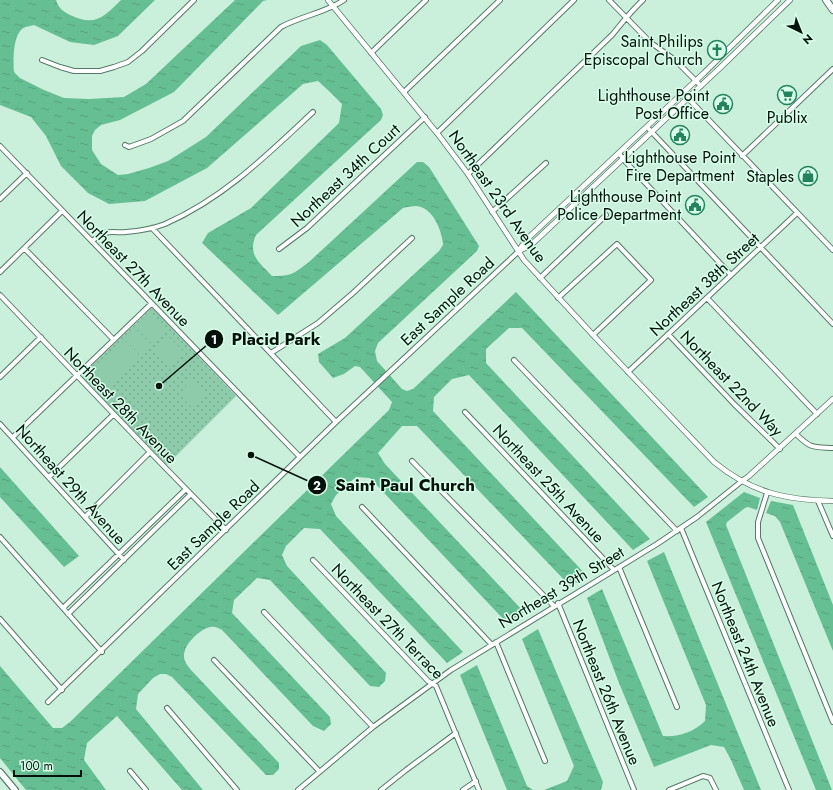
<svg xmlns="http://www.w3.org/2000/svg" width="833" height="790" font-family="Jost,sans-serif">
	<defs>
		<pattern id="grass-dots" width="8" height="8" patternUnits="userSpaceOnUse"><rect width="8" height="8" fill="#8dcbab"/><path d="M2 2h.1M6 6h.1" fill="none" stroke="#78ad92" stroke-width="1.8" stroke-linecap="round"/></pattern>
		<pattern id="water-ripples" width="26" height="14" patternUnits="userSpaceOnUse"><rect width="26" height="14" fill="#66be93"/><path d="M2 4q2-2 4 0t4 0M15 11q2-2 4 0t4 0" fill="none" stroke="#57a27d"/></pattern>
	</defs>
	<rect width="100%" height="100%" fill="#caf0db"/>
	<path fill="url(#grass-dots)" d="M152,308L236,396L167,465L81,376Z"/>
	<path fill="#8dcbab" d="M151,314L167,331L153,345L136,328Z
		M135,331L151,347L143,354L128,338Z
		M169,337L185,353L171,366L155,350Z
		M125,340L141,357L111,386L95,369Z
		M191,378L206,393L205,396L192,408L180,395Z"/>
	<path fill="url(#water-ripples)" d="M0,0H56C58,8 64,12 70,15C95,27 104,17 121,0H155L118,36L94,45L70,42L34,25C30,26 24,27 22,29C13,36 13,61 14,72L20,78L44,90L64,98L89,99L124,97L146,84L235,0H267L263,1L174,92L120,120L101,125L95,130L92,136V150L101,164L118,175L128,174L149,168L168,161L206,137L301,46L320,40L327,45L381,109L383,115L381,120L256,235C247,255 260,263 272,276C292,276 293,274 309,262L417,162H423L429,167L479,246L477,251L378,343L375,351L377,361L402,389L407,391L413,389L516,292L708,497L694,507L522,328H509L486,349V363L650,539L633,550L469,375L452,379L434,397L433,411L588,577L570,586L417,426H402L378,453L385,464L524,612L507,623L370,478L356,477L336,495L331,504L336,516L463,652L447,663L320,529L304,528L286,546L282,555L287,566L386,673L385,681L379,687L370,686L270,580L257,578L234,600L232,613L330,717L331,724L324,731L313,726L222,630C218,628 215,626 210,627C199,630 184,644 184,656C184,662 188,666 191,670L279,763V769L273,775H266L172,677L166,674H160L153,678L138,694L136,709L203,790H182L117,716L87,743L84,760L106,790H26L0,758V666L53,728H62L70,722L389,410L392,402L360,367L355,366L344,374L333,378L319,362L318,354L345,338L439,251L443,245C442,231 433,207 416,206C412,206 407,207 403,208L278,315L202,243L208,233L251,208L339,123L342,104L330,92L318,81L303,84L207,168L145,201L109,204L88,193L61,166L46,136L31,117L0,105Z
		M0,467L79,556L64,567L0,497Z
		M744,492L760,498L757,510L748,507L745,508L727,522L726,525L832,790H816L706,522Z
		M771,501L793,505L833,605V651L780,522L775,516L766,513Z
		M664,552L761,790H744L731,760L724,747L711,745L654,767L619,683L587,598L602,589L663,736C679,737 694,732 705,721L706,705L647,561Z
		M538,629L603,782L601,790H544L567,781L574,766L522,639Z
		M477,665L527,786L533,790H507L460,675Z"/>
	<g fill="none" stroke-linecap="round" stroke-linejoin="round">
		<g stroke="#567967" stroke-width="6">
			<path id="minor" d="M609,0L650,42L675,60L701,86
				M371,53L426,0
				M42,60L60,67L74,71H100L114,67L128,62L142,51L194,0
				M404,92L500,0
				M683,93L833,250
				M647,127L833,324
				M437,133L574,0
				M125,145L129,147L151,139L183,121L281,27C301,16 325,13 344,0
				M0,146L300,457
				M619,153L623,159L731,275
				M742,156L833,69
				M468,174L612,35C622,23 631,11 643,0
				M0,199L27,173
				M492,212L546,163
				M152,228L336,422
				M92,241C96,238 100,235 105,233C112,231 119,233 126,232C139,231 152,229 165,224C224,198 267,155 313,112
				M25,249L114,340
				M279,249L307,228L425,117
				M0,272L62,211
				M540,278L606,215
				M0,295L150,452L226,530
				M558,298L617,244L651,280L593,335
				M707,298L817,414
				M668,334L734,404L780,449
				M271,353L318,323L353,293L412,238
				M514,360L677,531
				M628,372L797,213
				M0,377L41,337
				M465,412L614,570
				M0,424L124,560
				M796,434C811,449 813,447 833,448
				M13,437L151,304
				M412,461L554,606
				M49,477L114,414
				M767,493L758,522V538L833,722
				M818,501L833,536
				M362,507L492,645
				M85,517L150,452
				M681,528L789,790
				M0,537L102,652
				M313,560L428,681L436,686L479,790
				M619,567L677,707
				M558,603L634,790
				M63,608L186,489
				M264,612L373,727
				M68,614L191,494
				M0,619L62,690
				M496,642L545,761
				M214,660L319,771
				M48,702L336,422L519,251
				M167,708L237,790
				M130,771L146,790
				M298,790L373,727L451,670L657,544L697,517L742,481
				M381,790L406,770L456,733
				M463,790L476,781
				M669,790L703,776L710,778L716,790"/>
		</g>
		<g stroke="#567967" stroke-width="6">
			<path id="tertiary" d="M328,0L437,133L468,174L524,260L593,335L714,462C752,493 786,500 833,501
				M519,250L526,240L704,73L778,0
				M519,251L531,245L722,66L790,0
				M742,481L749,476L833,399"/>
		</g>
		<g stroke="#567967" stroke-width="8">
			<path id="secondary" d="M0,772L15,790"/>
		</g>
		<g stroke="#567967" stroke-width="8">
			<path id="primary" d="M826,0L833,10"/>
		</g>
		<use href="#minor" stroke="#fff" stroke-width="4"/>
		<use href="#tertiary" stroke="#fff" stroke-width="4.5"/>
		<use href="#secondary" stroke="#fff" stroke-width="5.5"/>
		<use href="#primary" stroke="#fff" stroke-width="6"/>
	</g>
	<defs>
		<g id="church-ring" transform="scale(1)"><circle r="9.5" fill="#d7fee8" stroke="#23835b" stroke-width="1.5"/><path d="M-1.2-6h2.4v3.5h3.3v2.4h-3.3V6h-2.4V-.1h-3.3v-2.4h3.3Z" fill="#23835b"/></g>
		<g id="supermarket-ring" transform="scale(1)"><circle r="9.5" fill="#d7fee8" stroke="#23835b" stroke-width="1.5"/><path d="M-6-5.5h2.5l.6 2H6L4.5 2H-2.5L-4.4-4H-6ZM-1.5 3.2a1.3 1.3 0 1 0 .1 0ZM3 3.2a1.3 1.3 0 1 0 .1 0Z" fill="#23835b"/></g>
		<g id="civic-ring" transform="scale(1)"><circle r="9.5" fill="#d7fee8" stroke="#23835b" stroke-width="1.5"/><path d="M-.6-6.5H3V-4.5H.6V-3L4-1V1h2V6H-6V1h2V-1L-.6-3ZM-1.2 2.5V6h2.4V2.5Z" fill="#23835b"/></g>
		<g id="shop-ring" transform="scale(1)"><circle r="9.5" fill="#d7fee8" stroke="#23835b" stroke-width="1.5"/><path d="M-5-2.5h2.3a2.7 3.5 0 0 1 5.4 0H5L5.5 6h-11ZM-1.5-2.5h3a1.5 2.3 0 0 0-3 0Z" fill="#23835b"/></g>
	</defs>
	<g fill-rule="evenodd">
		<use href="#church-ring" x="717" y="50"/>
		<use href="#supermarket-ring" x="787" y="95"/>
		<use href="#civic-ring" x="723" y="104"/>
		<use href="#civic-ring" x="680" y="135"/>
		<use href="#shop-ring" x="808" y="176"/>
		<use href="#civic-ring" x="695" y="205"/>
	</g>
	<g text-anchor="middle" stroke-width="3" stroke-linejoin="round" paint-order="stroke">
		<g font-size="16" fill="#04110a" stroke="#d7fee8" text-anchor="end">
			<text x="703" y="47">Saint Philips<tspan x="703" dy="18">Episcopal Church</tspan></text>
			<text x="709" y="101">Lighthouse Point<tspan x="709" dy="18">Post Office</tspan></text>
			<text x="787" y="123" text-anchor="middle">Publix</text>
			<text x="680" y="163" text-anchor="middle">Lighthouse Point<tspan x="680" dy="18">Fire Department</tspan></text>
			<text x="794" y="182">Staples</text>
			<text x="681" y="202">Lighthouse Point<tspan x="681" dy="18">Police Department</tspan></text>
		</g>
		<g font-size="16" fill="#04110a" stroke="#d7fee8">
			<text transform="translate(345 175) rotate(-43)" y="6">Northeast 34th Court</text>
			<text transform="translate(498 196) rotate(55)" y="6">Northeast 23rd Avenue</text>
			<text transform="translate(134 268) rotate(46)" y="6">Northeast 27th Avenue</text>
			<text transform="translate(704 284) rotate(-43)" y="6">Northeast 38th Street</text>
			<text transform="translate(447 301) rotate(-43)" y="6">East Sample Road</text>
			<text transform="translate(732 383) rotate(46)" y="6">Northeast 22nd Way</text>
			<text transform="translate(121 405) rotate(46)" y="6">Northeast 28th Avenue</text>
			<text transform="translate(549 483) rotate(47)" y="6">Northeast 25th Avenue</text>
			<text transform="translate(71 484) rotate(48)" y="6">Northeast 29th Avenue</text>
			<text transform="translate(213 525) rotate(-44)" y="6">East Sample Road</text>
			<text transform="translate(561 587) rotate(-31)" y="6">Northeast 39th Street</text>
			<text transform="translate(388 621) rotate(46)" y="6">Northeast 27th Terrace</text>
			<text transform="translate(746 654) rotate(68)" y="6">Northeast 24th Avenue</text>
			<text transform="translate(607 692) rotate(68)" y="6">Northeast 26th Avenue</text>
		</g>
	</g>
	<path fill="none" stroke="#04110a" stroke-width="1.5" d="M159 386L214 339M251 455L317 485"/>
	<g fill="#04110a" stroke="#d7fee8" stroke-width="1.5">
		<circle cx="159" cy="386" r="4"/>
		<circle cx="251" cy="455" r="4"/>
		<circle cx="214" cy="339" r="10"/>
		<circle cx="317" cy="485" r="10"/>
	</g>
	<g font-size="12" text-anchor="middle" font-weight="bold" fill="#fff">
		<text x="214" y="344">1</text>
		<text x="317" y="490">2</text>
	</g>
	<g font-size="17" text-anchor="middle" font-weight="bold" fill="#04110a" stroke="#d7fee8" stroke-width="3" stroke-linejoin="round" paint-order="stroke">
		<text x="276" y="345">Placid Park</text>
		<text x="405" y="491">Saint Paul Church</text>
	</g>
	<g transform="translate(801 32) rotate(137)" stroke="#d7fee8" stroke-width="3" paint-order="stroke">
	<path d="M0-3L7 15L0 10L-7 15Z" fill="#04110a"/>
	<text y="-6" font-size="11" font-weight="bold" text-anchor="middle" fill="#04110a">N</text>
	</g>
	<path d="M14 770v6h67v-6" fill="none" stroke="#04110a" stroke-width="2"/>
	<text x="20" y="770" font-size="12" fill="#04110a" stroke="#d7fee8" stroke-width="3" paint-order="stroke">100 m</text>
</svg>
